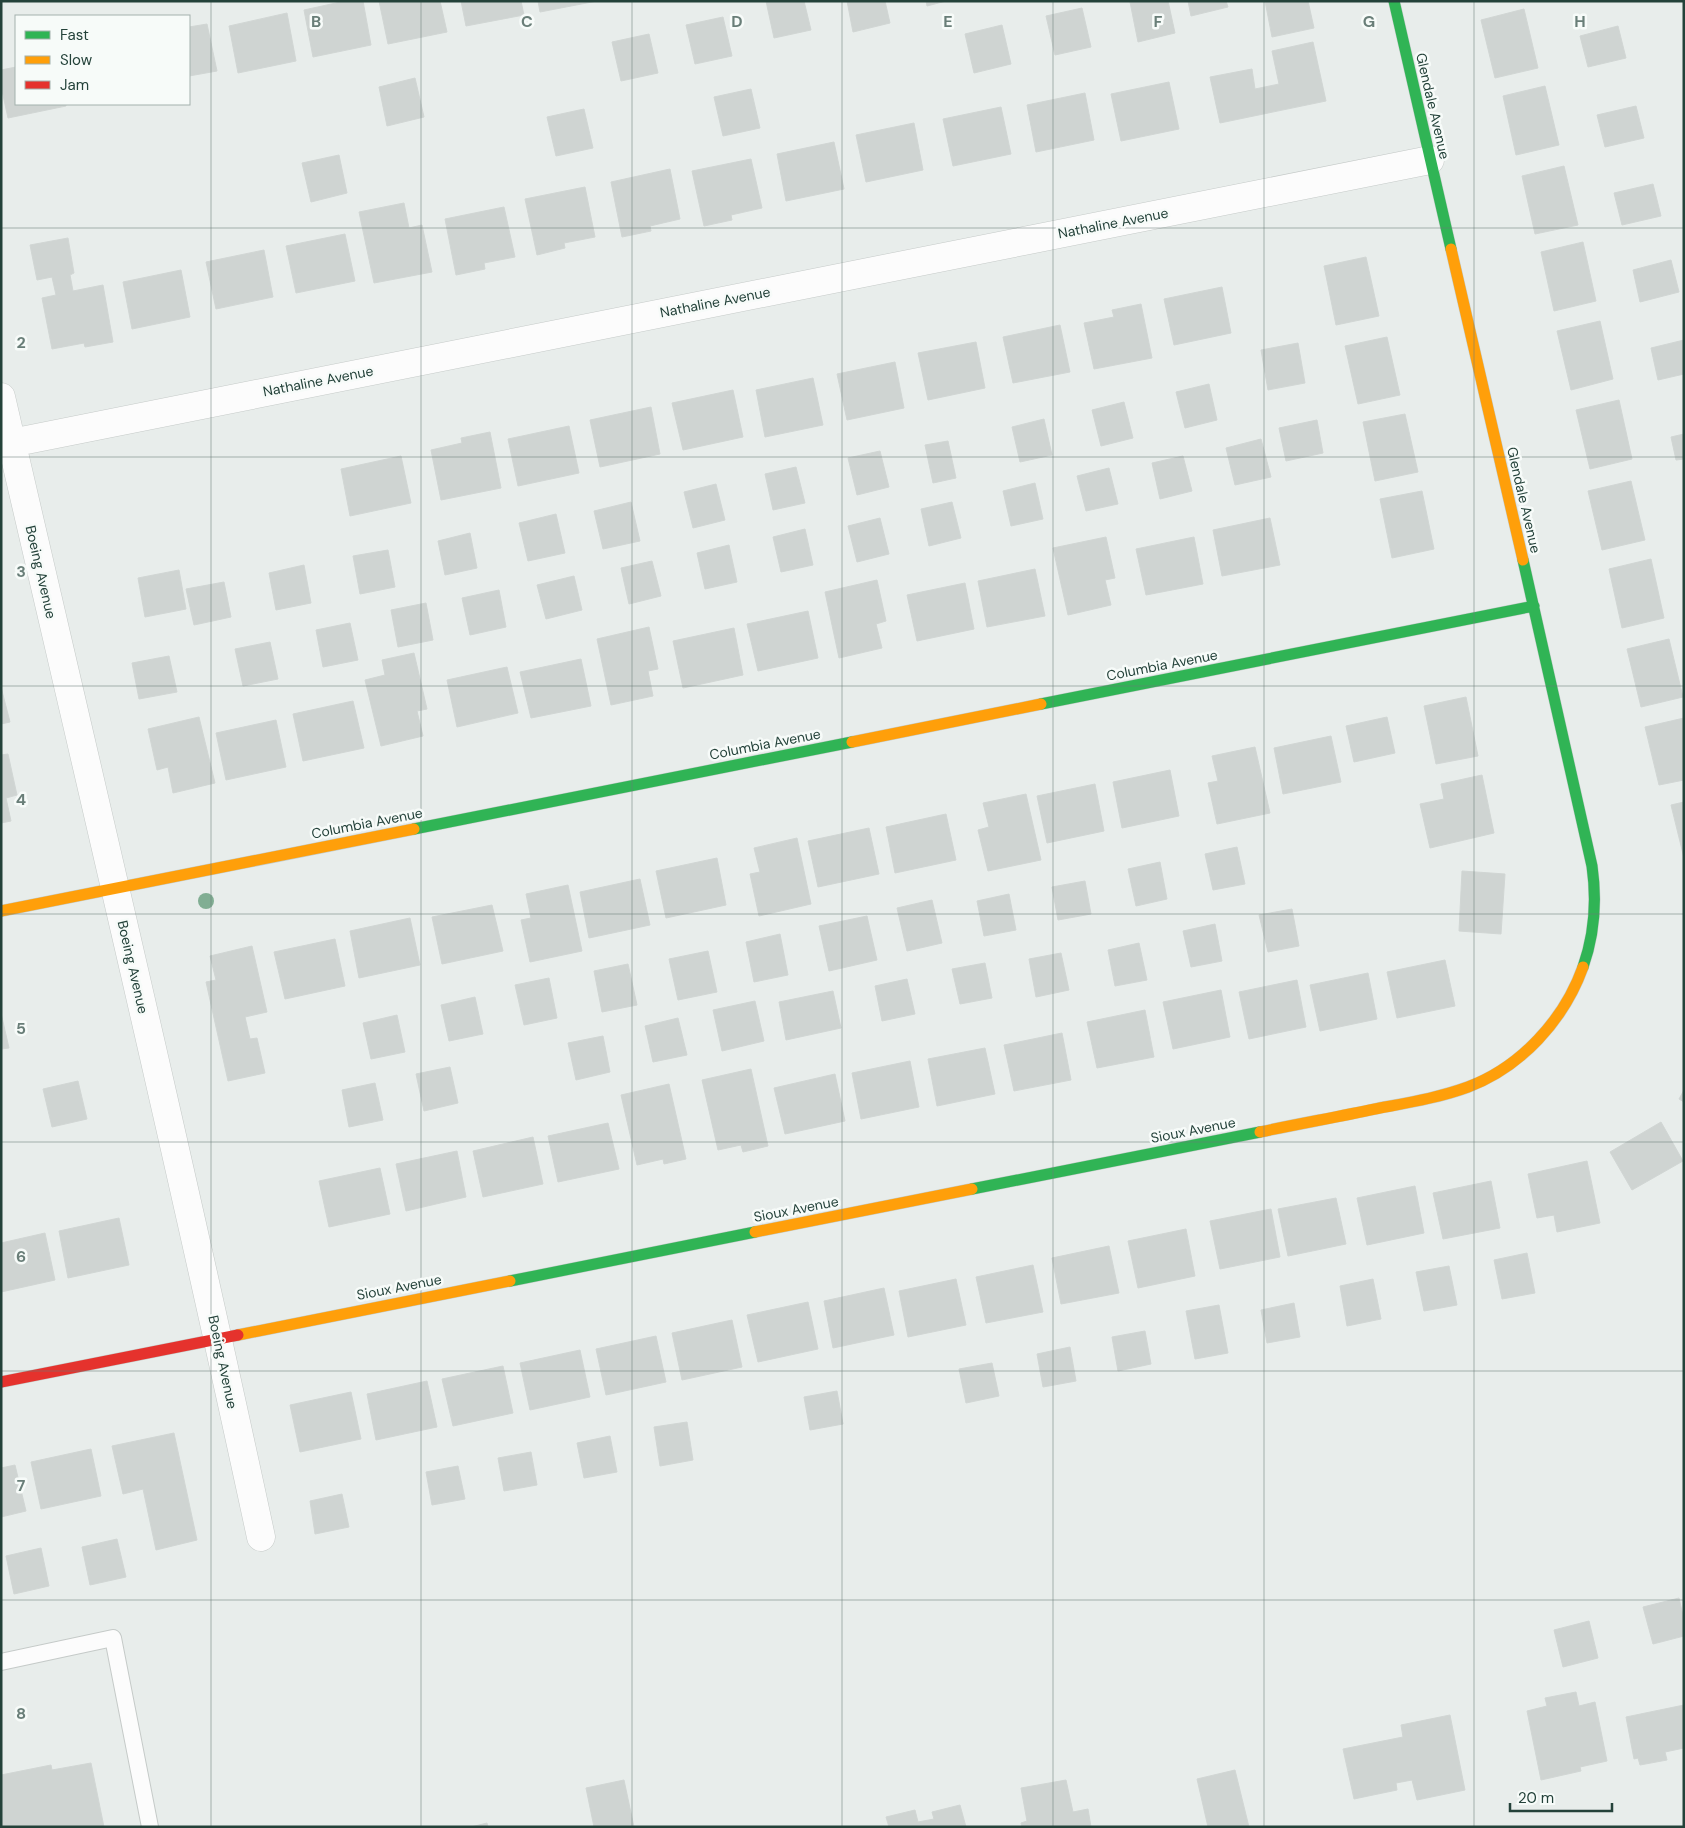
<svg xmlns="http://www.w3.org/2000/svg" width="1685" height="1828" font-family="'DM Sans',sans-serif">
	<rect width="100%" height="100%" fill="#e8edeb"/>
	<path fill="#cfd4d2" stroke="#d1d6d4" d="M345,1H363L371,45L313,57L304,10Z
		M379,1H440L447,32L388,44Z
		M461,1H521L524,15L466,26Z
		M538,1H597L540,12Z
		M766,1H804L811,30L774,38Z
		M847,1H885L890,23L853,32Z
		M926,1H946L927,6Z
		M1135,1H1168L1175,33L1138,42L1130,2Z
		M1188,1H1226L1228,7L1191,16Z
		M1265,1H1308L1314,28L1272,37Z
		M1082,8L1091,47L1055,55L1046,16Z
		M1524,9L1538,68L1495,78L1481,20Z
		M287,13L296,61L238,73L229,26Z
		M723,17L732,56L695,64L686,25Z
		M207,24L217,71L189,76V27Z
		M1002,25L1011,64L974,73L965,34Z
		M1618,26L1626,58L1588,67L1580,36Z
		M649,34L658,73L621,81L612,42Z
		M1313,42L1326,101L1220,123L1210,77L1252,69L1255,89L1279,84L1272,51Z
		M16,67V104H66V106L8,118L1,86V70Z
		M415,78L424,117L387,126L379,87Z
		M1169,82L1179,129L1121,141L1111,94Z
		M1545,86L1559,145L1516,155L1503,96Z
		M751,89L760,128L723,136L714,97Z
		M1085,93L1094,140L1036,152L1027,105Z
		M1636,106L1644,138L1605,147L1597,115Z
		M1001,107L1011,154L953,166L943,119Z
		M584,109L593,148L556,156L547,117Z
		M914,123L923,170L866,182L856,135Z
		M834,142L844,189L786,201L777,154Z
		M339,155L347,193L311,202L302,163Z
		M751,159L762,208L731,215L732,220L704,226L692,171Z
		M1564,166L1578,225L1535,234L1522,176Z
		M670,169L680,219L650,226L651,231L622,237L611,182Z
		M1653,184L1661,216L1622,225L1614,193Z
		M585,187L595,237L564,243L565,248L537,255L525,199Z
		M404,203L409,228L422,225L432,272L374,283L359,212Z
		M504,207L515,257L484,263L485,269L456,275L445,219Z
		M345,234L355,281L296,293L286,246Z
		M68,238L74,273L70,275L73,291L103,285L113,342L85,347L84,343L52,349L42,298L56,295L52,277L37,280L30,245Z
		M1583,242L1596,301L1554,311L1541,252Z
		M264,250L273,297L216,309L206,262Z
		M1366,257L1379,316L1336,325L1324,266Z
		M1671,260L1679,292L1640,302L1633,270Z
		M181,270L190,317L132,329L123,282Z
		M1222,287L1231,333L1174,345L1164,299Z
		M1141,304L1152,358L1094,369L1084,323L1114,317L1112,310Z
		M1600,321L1613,379L1571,390L1557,331Z
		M1060,325L1070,372L1013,383L1003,337Z
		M1387,337L1400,395L1358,404L1345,346Z
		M1684,340V374L1658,380L1651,348Z
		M976,342L985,388L928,400L918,353Z
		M1298,343L1305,383L1268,390L1261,350Z
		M895,362L904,408L847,420L837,374Z
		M813,378L823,425L765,437L756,390Z
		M1209,384L1217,420L1185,428L1176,392Z
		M733,390L743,437L683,450L672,403Z
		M1619,400L1632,459L1590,469L1576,410Z
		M1124,402L1133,438L1101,446L1092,410Z
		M651,407L660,454L600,467L590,420Z
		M1405,414L1418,472L1375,481L1363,422Z
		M1044,419L1052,455L1020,462L1012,427Z
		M1317,420L1323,453L1286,461L1279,428Z
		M569,426L579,473L518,486L508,439Z
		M490,432L501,488L441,500L431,450L462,443L461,438Z
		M1684,434V459L1676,460L1671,437Z
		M1261,439L1271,477L1235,485L1226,448Z
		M948,441L956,478L933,483L925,445Z
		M880,451L889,487L857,495L848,458Z
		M401,456L411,503L350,516L341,469Z
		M1183,456L1192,491L1160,499L1152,463Z
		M796,467L805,503L773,510L765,474Z
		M1109,468L1118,504L1086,511L1077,476Z
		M1631,481L1645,540L1602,550L1588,491Z
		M1035,483L1043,519L1011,526L1003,491Z
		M716,484L725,520L693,528L684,492Z
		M1422,491L1434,549L1392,558L1380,499Z
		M631,502L640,541L603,549L594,511Z
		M952,502L961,538L929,546L921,509Z
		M556,514L565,553L528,561L519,523Z
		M880,518L889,554L857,562L848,526Z
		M1270,518L1280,565L1222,576L1213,530Z
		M805,529L813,565L781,572L773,537Z
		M470,533L477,568L445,575L438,541Z
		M1106,537L1115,578L1105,580L1111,605L1068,615L1053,548Z
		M1194,537L1203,584L1146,595L1136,549Z
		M729,545L737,582L705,589L697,553Z
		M388,550L395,587L360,594L353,556Z
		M1651,559L1664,618L1622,628L1609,569Z
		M652,561L661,596L629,604L621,568Z
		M304,565L311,603L276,610L269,573Z
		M1035,569L1045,616L987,627L978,581Z
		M179,570L186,609L145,617L138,578Z
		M574,576L582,610L546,619L537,585Z
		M877,580L886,621L876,624L882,648L839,658L825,592Z
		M224,582L231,617L194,625L186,589Z
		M965,583L974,629L917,641L907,595Z
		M499,590L506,627L470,635L462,598Z
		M426,603L433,640L398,647L391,610Z
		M808,611L818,658L758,671L747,624Z
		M350,623L358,660L323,667L316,630Z
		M649,627L658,669L648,671L653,696L611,705L597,639Z
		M734,628L743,675L683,688L673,641Z
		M1669,639L1683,697L1641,707L1627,649Z
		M270,642L278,679L243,686L235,649Z
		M414,653L427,709L417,711L423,736L381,746L365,680L385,675L382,660Z
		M169,656L177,692L139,699L132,663Z
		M581,659L591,706L531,718L520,672Z
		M507,667L518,713L457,727L447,680Z
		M1,687L10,722L1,724Z
		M1466,697L1478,756L1436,764L1424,706Z
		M353,701L364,748L303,761L293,714Z
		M199,717L215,783L173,793L168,767L157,770L148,729Z
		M1387,717L1395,753L1354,762L1346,726Z
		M1684,718V780L1659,785L1645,727Z
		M276,720L286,767L226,780L216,733Z
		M1331,736L1341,782L1283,794L1274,748Z
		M1255,747L1270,813L1217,824L1208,783L1218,781L1212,756Z
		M8,754L17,795L6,798L11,821L1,823V755Z
		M1170,770L1179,816L1122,828L1113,782Z
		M1482,775L1494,833L1430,848L1420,804L1444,799L1441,784Z
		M1095,784L1104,831L1047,843L1037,796Z
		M1026,794L1041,860L988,871L978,830L989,827L983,803Z
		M1684,802V858L1671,805Z
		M946,814L956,860L895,873L886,827Z
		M869,828L879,874L818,887L808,841Z
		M797,838L811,904L759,916L750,874L760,872L754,848Z
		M1237,847L1245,884L1213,890L1205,854Z
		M717,858L726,905L666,918L656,871Z
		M1160,862L1167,899L1136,906L1128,869Z
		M1462,871L1505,874L1501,934L1459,931Z
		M640,879L650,925L589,938L580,892Z
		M1085,881L1091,914L1058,920L1052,887Z
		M568,885L582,951L530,962L521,920L531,918L526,894Z
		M1009,894L1016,930L984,936L977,901Z
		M932,900L942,943L907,951L897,908Z
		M492,905L503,951L442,964L432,917Z
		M1292,909L1299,946L1268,952L1259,915Z
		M867,916L877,960L829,971L819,926Z
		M410,918L420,965L359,978L350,931Z
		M1215,924L1222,961L1191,967L1183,931Z
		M780,934L788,975L754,982L746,942Z
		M335,939L345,986L285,999L274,952Z
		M1139,943L1147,980L1115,986L1108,950Z
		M252,946L267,1012L245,1017L250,1039L257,1038L265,1073L228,1081L206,982L216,980L210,956Z
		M708,951L717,992L678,1000L669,959Z
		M1061,953L1069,990L1036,997L1029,959Z
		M1445,960L1455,1006L1397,1018L1387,972Z
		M985,963L992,998L960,1004L952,969Z
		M628,964L637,1005L602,1012L594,971Z
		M1368,973L1377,1019L1320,1031L1310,985Z
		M549,978L557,1018L524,1025L515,985Z
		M907,979L915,1014L882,1021L875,986Z
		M1297,980L1306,1027L1249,1039L1239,992Z
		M1221,990L1230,1037L1173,1049L1163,1002Z
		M833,991L841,1028L786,1040L779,1002Z
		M475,997L483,1034L449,1041L441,1005Z
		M755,1001L764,1041L722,1051L713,1010Z
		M1145,1010L1154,1057L1097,1068L1087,1022Z
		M1,1013L9,1048L1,1049Z
		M397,1015L405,1052L371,1059L363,1023Z
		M678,1018L687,1055L653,1062L645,1026Z
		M1062,1033L1071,1080L1014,1091L1004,1045Z
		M603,1036L610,1072L576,1080L568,1043Z
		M985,1048L995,1094L937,1106L928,1059Z
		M910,1061L919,1107L861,1119L852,1073Z
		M450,1067L458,1103L424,1111L416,1074Z
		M751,1069L768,1146L743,1152L741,1145L718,1150L702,1080Z
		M835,1074L845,1121L785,1134L774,1088Z
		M78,1081L87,1119L52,1127L43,1089Z
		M375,1083L383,1120L349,1127L342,1090Z
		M669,1084L686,1159L664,1164L663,1159L637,1165L621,1095Z
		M1684,1090V1102L1679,1099Z
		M1661,1122L1683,1161L1632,1190L1610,1152Z
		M608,1123L619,1169L558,1182L548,1136Z
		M533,1137L543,1184L483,1197L473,1151Z
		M457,1151L466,1197L406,1211L396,1164Z
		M1587,1161L1600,1223L1557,1232L1554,1215L1537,1218L1528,1174Z
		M380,1168L390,1214L329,1227L319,1181Z
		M1491,1181L1500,1228L1443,1239L1433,1193Z
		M1415,1186L1424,1233L1367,1245L1357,1198Z
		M1336,1198L1346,1244L1288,1256L1278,1209Z
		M1271,1209L1280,1257L1220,1269L1210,1221Z
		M119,1218L129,1265L68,1278L59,1231Z
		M1186,1229L1195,1276L1138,1288L1128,1241Z
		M45,1233L55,1280L1,1292V1243Z
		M1109,1246L1119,1293L1061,1304L1052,1258Z
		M1527,1253L1535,1293L1502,1299L1494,1260Z
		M1033,1265L1043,1312L986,1323L976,1277Z
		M1449,1266L1457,1305L1424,1311L1416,1272Z
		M956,1279L966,1325L908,1337L899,1291Z
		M1373,1279L1381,1319L1347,1326L1340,1286Z
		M884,1288L894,1335L833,1348L824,1301Z
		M808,1302L818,1349L758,1362L747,1315Z
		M1294,1303L1300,1337L1267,1343L1261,1310Z
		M1219,1305L1228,1353L1195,1359L1186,1311Z
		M732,1320L742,1367L682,1380L672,1333Z
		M1145,1331L1151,1364L1118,1371L1112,1337Z
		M656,1336L666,1382L606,1395L596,1349Z
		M1070,1347L1076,1381L1043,1387L1037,1354Z
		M580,1350L590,1397L530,1410L520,1363Z
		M992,1363L999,1396L966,1403L959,1369Z
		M503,1366L513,1413L453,1426L442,1379Z
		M427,1381L437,1427L376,1440L367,1394Z
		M837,1391L843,1424L810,1430L804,1397Z
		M351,1392L361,1439L300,1452L290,1405Z
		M687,1422L693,1460L660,1466L654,1427Z
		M174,1433L197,1540L156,1550L143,1489L123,1494L112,1446Z
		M610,1436L617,1472L584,1478L577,1443Z
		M91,1449L101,1496L41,1509L31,1462Z
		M531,1452L537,1485L504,1491L498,1458Z
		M15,1465L26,1511L1,1517V1468Z
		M458,1466L465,1499L432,1505L426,1472Z
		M342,1494L349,1527L315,1534L310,1501Z
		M117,1539L126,1577L90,1585L82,1547Z
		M41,1548L49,1586L14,1594L6,1556Z
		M1679,1598L1684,1620V1636L1653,1644L1643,1607Z
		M1589,1621L1598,1658L1563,1667L1554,1630Z
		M1576,1692L1579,1706L1595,1702L1607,1761L1580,1767L1581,1771L1541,1780L1527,1711L1547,1706L1545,1698Z
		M1684,1705V1748L1665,1752L1667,1760L1640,1765L1638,1758L1634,1759L1626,1717Z
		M1450,1715L1465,1790L1417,1800L1412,1780L1396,1783L1397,1790L1354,1799L1343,1749L1403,1737L1401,1725Z
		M91,1763L104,1827H1V1775L51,1765L52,1770Z
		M1235,1770L1249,1827H1208L1197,1779Z
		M624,1780L634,1827H594L586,1788Z
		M1066,1780L1073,1812L1088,1809L1091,1827H1022L1021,1823L1027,1821L1021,1788Z
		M960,1805L966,1827H889L886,1817L915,1810L918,1822L934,1819L932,1812Z
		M487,1823L488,1827H471Z"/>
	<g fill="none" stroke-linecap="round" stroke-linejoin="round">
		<g stroke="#c5cac8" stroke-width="18">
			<path id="lane" d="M1,1662L113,1638L150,1827"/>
		</g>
		<g stroke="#c5cac8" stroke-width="29">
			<path id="street" d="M1,397C89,777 179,1156 261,1537
				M1,445L1430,160"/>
		</g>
		<g stroke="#c3cbc8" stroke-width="12">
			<path id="fast" d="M1394,1L1451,249
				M1523,560L1592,866C1597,901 1595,933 1583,967
				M1041,704L1534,606
				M414,829L852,742
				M972,1189L1260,1132
				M510,1281L755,1232"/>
		</g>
		<g stroke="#c3cbc8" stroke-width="12">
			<path id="slow" d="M1451,249L1523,560
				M852,742L1041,704
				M1,911L414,829
				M1260,1132C1298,1124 1337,1117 1375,1109C1406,1103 1438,1098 1468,1087C1521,1067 1564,1020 1583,967
				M755,1232L972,1189
				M238,1335L510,1281"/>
		</g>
		<g stroke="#c3cbc8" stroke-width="12">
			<path id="jam" d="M1,1382L238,1335"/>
		</g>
		<use href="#lane" stroke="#fcfcfc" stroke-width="16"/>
		<use href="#street" stroke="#fcfcfc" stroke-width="28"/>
		<use href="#fast" stroke="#30b455" stroke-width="11"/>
		<use href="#slow" stroke="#ff9f0a" stroke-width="11"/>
		<use href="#jam" stroke="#e5322d" stroke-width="11"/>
	</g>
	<circle fill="#81ae93" cx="206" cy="901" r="8"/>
	<path fill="none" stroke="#697e78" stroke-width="1" stroke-opacity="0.55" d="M211,1V1827M421,1V1827M632,1V1827M842,1V1827M1053,1V1827M1264,1V1827M1474,1V1827M1,228H1684M1,457H1684M1,686H1684M1,914H1684M1,1142H1684M1,1371H1684M1,1600H1684"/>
	<g text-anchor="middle" stroke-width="5" stroke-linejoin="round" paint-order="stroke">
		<g font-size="14" fill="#24423a" stroke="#f7fbf9">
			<text transform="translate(1433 106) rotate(77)" y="5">Glendale Avenue</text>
			<text transform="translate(1113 223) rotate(-11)" y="5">Nathaline Avenue</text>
			<text transform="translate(715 302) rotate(-11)" y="5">Nathaline Avenue</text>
			<text transform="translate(318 381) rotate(-11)" y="5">Nathaline Avenue</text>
			<text transform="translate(1524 500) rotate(77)" y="5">Glendale Avenue</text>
			<text transform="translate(41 572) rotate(77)" y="5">Boeing Avenue</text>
			<text transform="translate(1162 665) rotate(-11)" y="5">Columbia Avenue</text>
			<text transform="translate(765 744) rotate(-11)" y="5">Columbia Avenue</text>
			<text transform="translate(367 823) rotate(-11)" y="5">Columbia Avenue</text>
			<text transform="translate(133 967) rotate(77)" y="5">Boeing Avenue</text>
			<text transform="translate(1193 1130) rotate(-11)" y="5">Sioux Avenue</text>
			<text transform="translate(796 1209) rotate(-11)" y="5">Sioux Avenue</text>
			<text transform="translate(399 1287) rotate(-11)" y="5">Sioux Avenue</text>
			<text transform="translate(223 1362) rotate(78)" y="5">Boeing Avenue</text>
		</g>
	</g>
	<g font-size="16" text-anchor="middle" font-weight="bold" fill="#697e78" stroke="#f7fbf9" stroke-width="5" stroke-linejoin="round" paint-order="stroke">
		<text x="316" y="27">B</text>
		<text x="527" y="27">C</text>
		<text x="737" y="27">D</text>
		<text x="948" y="27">E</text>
		<text x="1158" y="27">F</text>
		<text x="1369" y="27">G</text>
		<text x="1580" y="27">H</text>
		<text x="21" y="348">2</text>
		<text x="21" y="577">3</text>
		<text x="21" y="805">4</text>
		<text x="21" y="1034">5</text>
		<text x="21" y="1262">6</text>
		<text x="21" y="1491">7</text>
		<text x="21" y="1719">8</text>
	</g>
	<rect width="1685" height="1828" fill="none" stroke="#24423a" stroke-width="5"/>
	<rect x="15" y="15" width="175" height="90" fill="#f7fbf9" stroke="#a3b1ad"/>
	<rect x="25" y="31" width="25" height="8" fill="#30b455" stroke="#a3b1ad"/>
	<text x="60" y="40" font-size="15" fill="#24423a">Fast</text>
	<rect x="25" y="56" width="25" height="8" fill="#ff9f0a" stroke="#a3b1ad"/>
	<text x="60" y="65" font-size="15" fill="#24423a">Slow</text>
	<rect x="25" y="81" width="25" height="8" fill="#e5322d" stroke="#a3b1ad"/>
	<text x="60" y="90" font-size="15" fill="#24423a">Jam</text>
	<path d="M1510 1803v8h102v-8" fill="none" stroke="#24423a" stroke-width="2.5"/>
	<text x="1518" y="1803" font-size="15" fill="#24423a" stroke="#f7fbf9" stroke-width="4" paint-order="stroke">20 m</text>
</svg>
